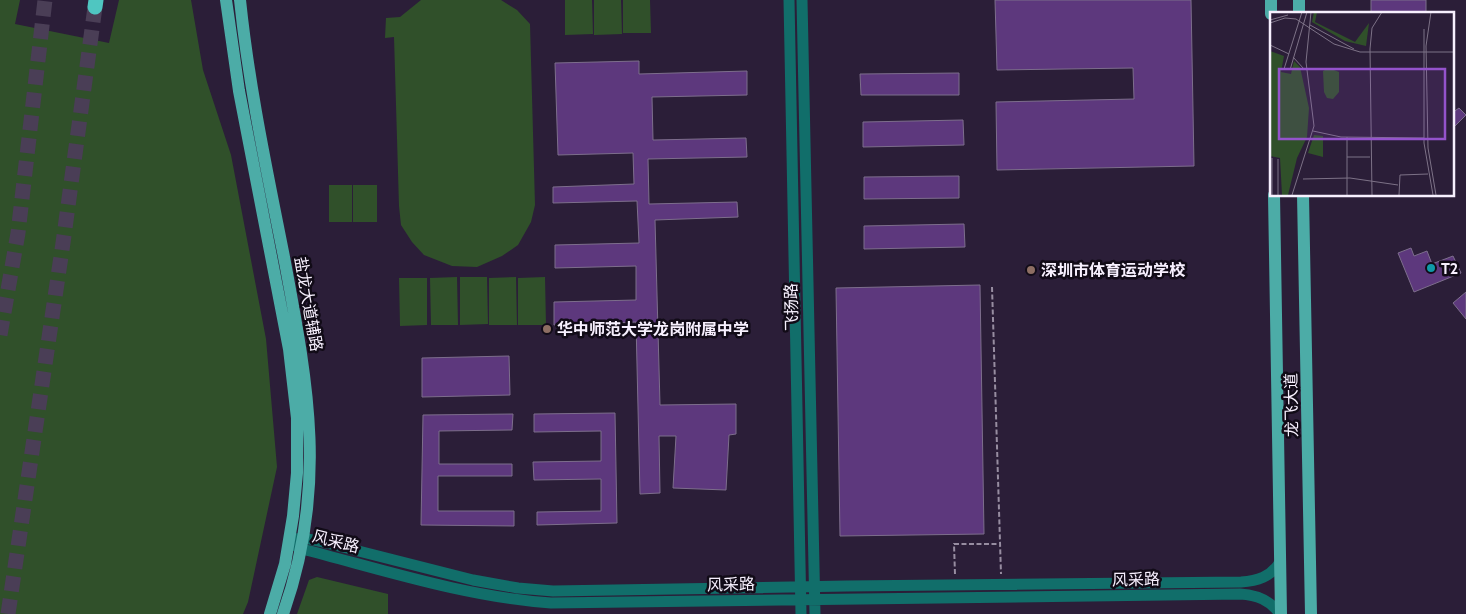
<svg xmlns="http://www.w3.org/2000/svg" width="1466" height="614" font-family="Cabin,'Noto Sans SC',sans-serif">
	<rect width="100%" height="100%" fill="#2b1e38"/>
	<path fill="#30502a" d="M0,0H20L15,24L109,43L119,0H191L203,70L231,155L266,339L277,467L248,602L243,614H0Z
		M421,0H501L517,10L530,24L535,205L531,222L518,245L502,256L477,267L452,266L424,255L412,242L401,225L399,206L394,37L385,38L386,18L400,17Z
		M565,0H592L593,34L565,35Z
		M594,0H621L622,34L594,35Z
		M623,0H650L651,33H623Z
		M329,185H352V222H329Z
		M353,185H377V222H353Z
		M457,277L458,325H431L430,278Z
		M460,277H487L488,324L460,325Z
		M516,277L517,325H489V278Z
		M545,277L546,325H518V278Z
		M399,278H427V325L400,326Z
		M317,577L388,594V614H297L309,580Z"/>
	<path fill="#5d387d" stroke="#7d6e8c" d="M995,0H1191L1194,166L997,170L996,102L1134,99L1133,68L997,70Z
		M1371,0H1426V14H1371Z
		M639,61V74L747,71V95L652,97L653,140L746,138L747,157L648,159L649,204L737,202L738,217L655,220L660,405L736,404V434L729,435L726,490L673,488L676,436H659L660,493L640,494L636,322L554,325V302L636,300V266L555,268V245L639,243L637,201L553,203V187L634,184L633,153L558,155L555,63Z
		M959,73V95H861L860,74Z
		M1459,108L1466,115L1452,129V113Z
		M963,120L964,145L863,147V122Z
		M959,176V198L864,199V177Z
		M964,224L965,247L864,249V226Z
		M1411,248L1414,256L1427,251L1432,264L1453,256L1461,273L1414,292L1398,253Z
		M980,285L984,534L840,536L836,288Z
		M1466,292V319L1453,303Z
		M509,356L510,395L422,397V358Z
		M615,413L617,523L537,525V512L601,511V479L534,480L533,462L601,461V431L534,432V414Z
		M513,414L512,430L439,431V464H512V476H438V511H514V526L421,525L423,415Z"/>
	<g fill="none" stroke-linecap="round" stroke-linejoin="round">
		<path stroke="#4a3e56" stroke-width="15" stroke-dasharray="15 8" stroke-linecap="butt" d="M0,335L18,233L45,0
			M8,614L63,243L95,7"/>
		<path stroke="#978da1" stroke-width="2" stroke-dasharray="5 2.5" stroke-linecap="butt" d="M992,287L1001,574
			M955,574L954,544H999"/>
		<path stroke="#116e6a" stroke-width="11" d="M789,0L801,614
			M802,0L815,614
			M296,539L304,538L327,543L473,580L518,588L553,591L847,586L1241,582C1257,581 1271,577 1280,562
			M294,545L302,549C384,570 466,597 551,603L1240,594C1257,595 1270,600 1280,614"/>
		<path stroke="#4caca7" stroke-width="12" d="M226,0L239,91L289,349L297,418V473L293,516L285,564L270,614
			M240,0C249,87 267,171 284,257C308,385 328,487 283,614
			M1271,0V14
			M1299,0V14
			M1274,195L1281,614
			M1303,195L1311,614"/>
		<path stroke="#4fc6c1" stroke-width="15" d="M95,7L96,0"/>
	</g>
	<circle fill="#0f9aa8" stroke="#110b17" stroke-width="2" cx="1431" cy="268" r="5"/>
	<g fill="#8d6e63" stroke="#110b17" stroke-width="2">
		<circle cx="1031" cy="270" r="5"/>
		<circle cx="547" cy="329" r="5"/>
	</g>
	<g text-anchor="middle" stroke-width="5" stroke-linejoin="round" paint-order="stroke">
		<g font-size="16" font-weight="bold" fill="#f7f0fe" stroke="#110b17" text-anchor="start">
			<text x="1441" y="274">T2</text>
			<text x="1041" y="276">深圳市体育运动学校</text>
			<text x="557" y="335">华中师范大学龙岗附属中学</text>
		</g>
		<g font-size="16" fill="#f7f0fe" stroke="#110b17">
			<text transform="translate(309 304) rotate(80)" y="6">盐龙大道辅路</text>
			<text transform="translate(791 307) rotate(-91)" y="6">飞扬路</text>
			<text transform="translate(1291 405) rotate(-91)" y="6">龙飞大道</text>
			<text transform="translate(336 541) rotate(14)" y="6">风采路</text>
			<text transform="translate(1136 579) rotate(-1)" y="6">风采路</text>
			<text transform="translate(731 584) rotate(-1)" y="6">风采路</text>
		</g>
	</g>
	<g transform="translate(1270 12)">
		<rect width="184" height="184" fill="#2b1e38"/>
		<path d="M44,0H47L45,10L85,30L99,11L96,34L75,29L42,10ZM0,39L14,44L11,60L21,62L24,49L30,55L39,96L37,125L27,146L18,183H12L10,146L0,144ZM59,56L69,60V80L63,87L57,86L54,80L53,59ZM44,123L53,124V145L38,141Z" fill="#30502a"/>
		<path fill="none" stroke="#7d7287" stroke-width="1" d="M161,0L156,34L158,136L166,183M0,8L18,3M0,11L15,6L26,7L64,32L90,40H184M40,13L84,37M154,17V131L163,183M0,33L19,42M23,45L34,57M14,57L32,0M20,58L37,0M43,119L71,125L154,126M77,125V183M77,145H100M2,146V183M8,147V183M33,167L80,166L128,173M22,183L44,114L36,50L41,0M102,183L100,37L102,16L112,0M129,183L130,163L158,162"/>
		<path fill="#9453cc" fill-opacity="0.15" stroke="#9453cc" stroke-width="2.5" d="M9,57H175V127H9Z"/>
		<rect width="184" height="184" fill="none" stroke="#f7f0fe" stroke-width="2.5"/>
	</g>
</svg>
